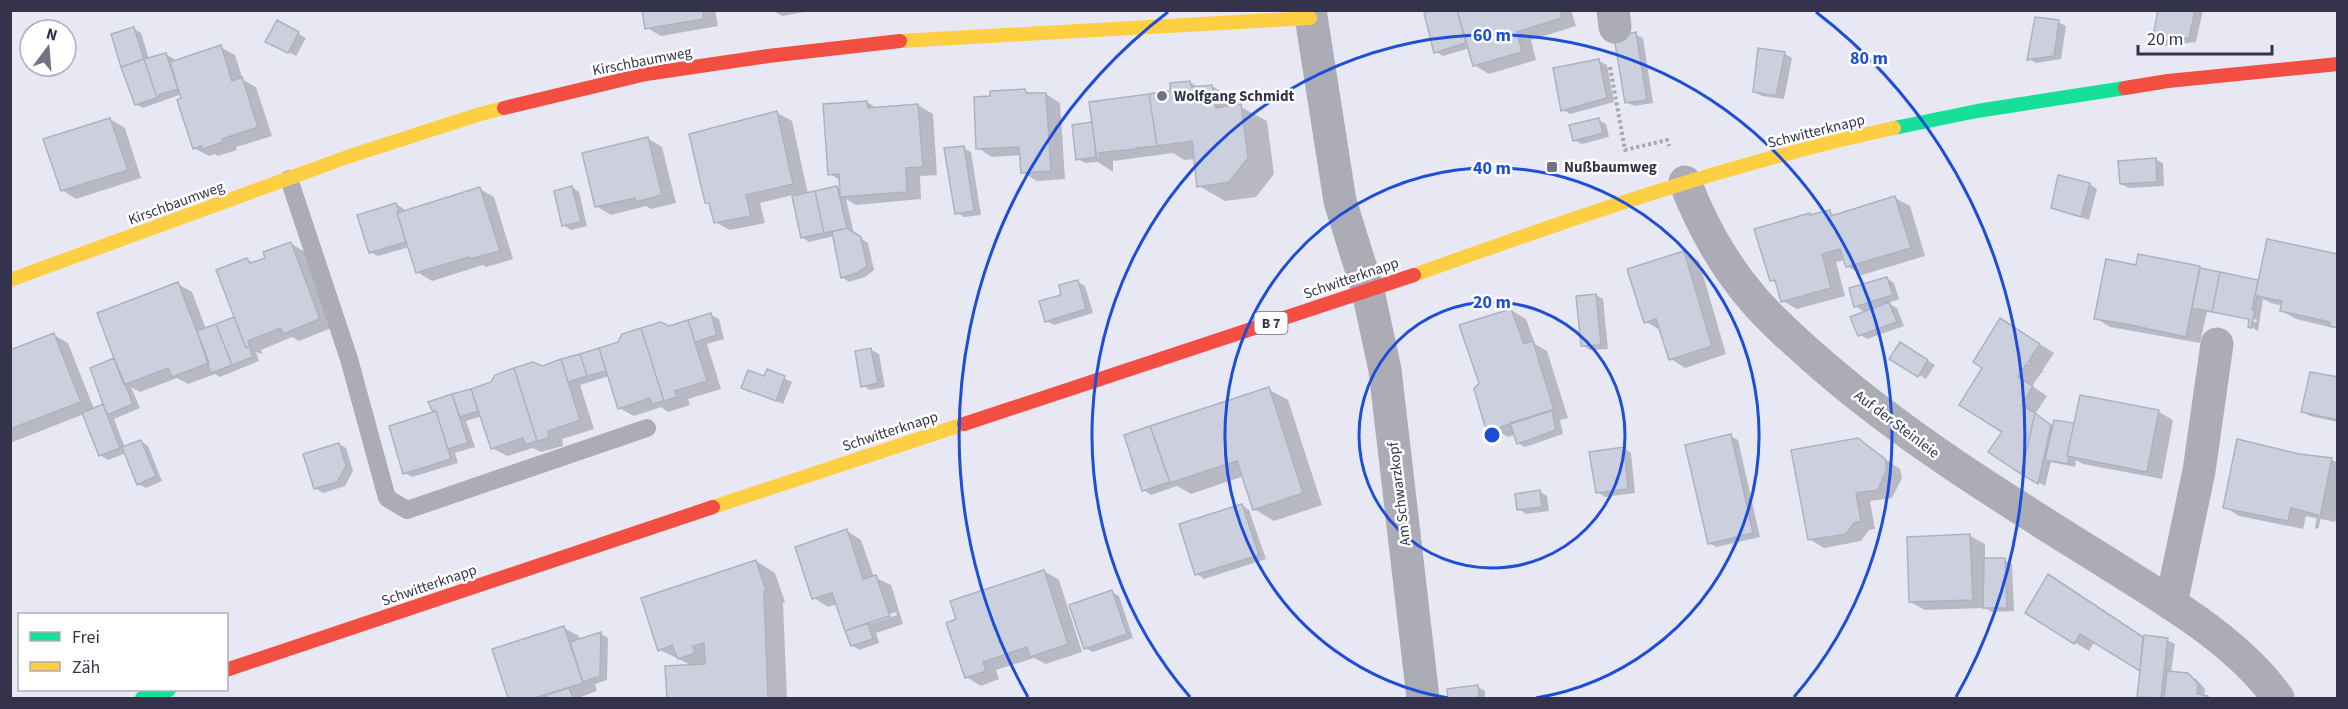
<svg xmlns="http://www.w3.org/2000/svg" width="2348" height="709" font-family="'Source Sans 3',sans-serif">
	<rect width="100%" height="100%" fill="#e8e8f4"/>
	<path fill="#0003" fill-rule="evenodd" d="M644,10H715L718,26L661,36L647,28Z
		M772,10H816L782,16Z
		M1438,10H1571L1576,26L1531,40L1536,60L1489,74L1474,65L1470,48L1443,56L1436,52Z
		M2159,10H2203L2196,42L2161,46L2154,42Z
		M278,22L306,38L296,56L275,45Z
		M2058,22L2066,26L2061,59L2036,63L2029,59Z
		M134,29L141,33L149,59L166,54L174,59L175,62L220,47L235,55L243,80L256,87L272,136L236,147L237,150L218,156L215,154L209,156L194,148L182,94L143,108L136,104Z
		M1635,34L1643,38L1653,103L1634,106L1626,102Z
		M1785,54L1792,58L1784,99L1762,96L1755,92Z
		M1599,61L1607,65L1614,102L1570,114L1563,110Z
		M1190,82L1199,88L1212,86L1238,102L1239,106L1267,121L1274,174L1256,197L1225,201L1199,186L1195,159L1184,160L1173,153L1113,161V172L1098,162L1085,163L1078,159L1091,123L1172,92Z
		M1024,90L1031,94H1046L1060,103L1065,179L1037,181L1022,172L1021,155L992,157L978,148L991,97Z
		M867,102L878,109L918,105L933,114L937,175L920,176L921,199L856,205L846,199L854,234L868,243L874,270L865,277L849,282L842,277L834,236L809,242L802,237L793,195L760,203L765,223L730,230L715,222L711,205L706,202L777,113L792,121L808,194L837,187L841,190V181L830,174Z
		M110,119L125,128L141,178L76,199L62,190Z
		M1599,120L1606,124L1609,137L1582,144L1574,140Z
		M647,138L662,147L676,203L651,209L646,206L611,215L596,206Z
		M963,148L971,152L981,215L964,217L957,213Z
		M2155,159L2163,163L2164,186L2129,188L2121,184Z
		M2059,177L2090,184L2097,189L2089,220L2052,207Z
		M572,187L579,192L587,226L571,230L563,225Z
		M480,189L494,197L513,259L486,267L483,265L432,281L417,272L409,247L378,256L370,252L396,204L404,209L405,212Z
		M1895,198L1910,206L1925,256L1862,275L1847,266L1845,260L1836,262L1845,296L1797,309L1783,301L1777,284L1771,280L1810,215L1813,216L1829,212L1837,216Z
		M290,243L305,252L334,327L299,341L292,337L261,350L263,354L256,352L259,361L220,377L215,374L188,384L177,378L140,392L131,387L140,408L114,419L125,448L141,441L148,446L162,481L146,488L138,484L126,453L108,460L100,455L84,414L10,443V351L54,335L68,343L94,409L105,405L116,359L178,284L192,292L206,329L236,318L247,260L254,263L267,259Z
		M1684,253L1699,261L1726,354L1685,368L1671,359L1660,330L1646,322Z
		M2338,255V329L2296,319L2282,311L2283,306L2271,303L2263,299L2258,331L2249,326L2250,321L2207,312L2200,343L2110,327L2096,318L2137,267L2200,268L2206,271L2260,282ZM2207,309L2257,320L2256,322L2207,312Z
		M1887,278L1894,283L1899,299L1888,303L1897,308L1904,326L1867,339L1859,334L1866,313L1855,306Z
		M1078,282L1085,286L1093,313L1054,325L1046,321L1063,296Z
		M1596,295L1603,299L1608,349L1590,350L1583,346Z
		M1511,310L1526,319L1535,344L1547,351L1568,418L1560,420L1563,434L1525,447L1518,443L1515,435L1508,437L1487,425L1480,383Z
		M711,315L719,319L724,339L707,344L721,389L688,399L690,405L668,412L661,407L634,416L619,408L609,376L580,385L594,429L562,439L563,446L541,452L533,448L507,456L492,448L482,416L466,421L475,447L455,453L458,463L412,477L405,473L435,413L430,403L688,321L692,323Z
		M2015,329L2054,353L2042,371L2045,373L2042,372L2032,386L2047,396L2035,414L2054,427L2055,422L2075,425L2081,396L2159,412L2173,420L2162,479L2083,464L2076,460L2075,467L2051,462L2045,486L2022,473L2004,432Z
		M1900,344L1935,365L1926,379L1891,359Z
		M871,350L879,354L885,387L870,390L863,386Z
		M768,371L792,382L783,404L743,387L765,378Z
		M2338,379V422L2310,416L2303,412Z
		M1268,389L1288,400L1322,505L1274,521L1254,509L1244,476L1191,494L1177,486L1151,495L1144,490Z
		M1730,436L1738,440L1760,537L1716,547L1709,543Z
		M1857,440L1900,469L1902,478L1892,498L1870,501L1875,529L1869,530L1861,541L1824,548L1809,539Z
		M339,444L346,448L353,471L345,486L323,493L315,488Z
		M1624,448L1631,453L1635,493L1605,497L1597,492Z
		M2332,460L2338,463V509L2335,522L2306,516L2303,529L2239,516L2225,507Z
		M1540,492L1547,496L1549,511L1526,514L1519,509Z
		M1242,505L1249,510L1266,559L1204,579L1197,574Z
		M847,531L861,540L874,577L891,585L903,624L876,633L879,643L859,650L852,645L837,604L828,607L814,598ZM896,612L897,615L854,629V626Z
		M1970,536L1985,544V560H2005L2012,564L2014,611L1992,612L1985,608L1925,610L1910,602Z
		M756,561L775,573L785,602L783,603L787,698H668L667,668L693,666L660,650Z
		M1044,571L1059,580L1082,652L1046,664L1034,658L996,670L999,679L981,686L966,677Z
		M2063,585L2145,639L2167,640L2175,644L2171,673L2188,675L2196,679L2205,689L2204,697L2209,698H2137L2141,670L2095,641L2089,651L2074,642Z
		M1112,592L1119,596L1133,638L1093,652L1085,648Z
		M564,628L579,636L580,640L600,633L608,638L607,680L595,684L597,691L578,698H509L494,650Z
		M1478,687L1485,691V698H1450L1448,690Z"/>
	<path fill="#ccd0de" stroke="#adb2c1" stroke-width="1.5" d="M642,10H703L704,19L645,29Z
		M1433,10H1457L1466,43L1434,53L1424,13Z
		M1457,10H1560L1562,18L1517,32L1522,52L1473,66Z
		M2158,10H2195L2189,38L2152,42Z
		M2035,17L2059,20L2054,56L2027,60Z
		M277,20L299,32L288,53L265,42Z
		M134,27L144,59L121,67L111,34Z
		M1636,32L1647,100L1625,103L1614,37Z
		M221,45L232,81L242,77L258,127L222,139L223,142L203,149L201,146L193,149L177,100L181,98L170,62Z
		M1758,48L1785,52L1776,96L1753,92Z
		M166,53L178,89L159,95L157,98L144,59Z
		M144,59L157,98L135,105L121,67Z
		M1599,59L1607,98L1561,111L1553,68Z
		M1190,81L1191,87L1212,85L1216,108L1241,104L1248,158L1229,182L1197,187L1192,141L1157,146L1149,94L1170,91V83Z
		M1025,89L1026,93H1046L1051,171L1021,173L1019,147L976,149L974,97L990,96V91Z
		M1149,94L1157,146L1136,148V154H1134V149L1099,153L1100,158L1097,159L1089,102Z
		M867,101L868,108L918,104L923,167L906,168L907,192L840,197L839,174L828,175L823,104Z
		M777,111L793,184L746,195L751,216L714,223L709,203H705L689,134Z
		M110,118L128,170L61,191L43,139Z
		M1599,118L1603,133L1573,141L1569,125Z
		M1092,122L1096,157L1076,160L1072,125Z
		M648,137L662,195L635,202V198L595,207L582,153Z
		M964,146L974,211L955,214L944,148Z
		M2156,158L2157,182L2120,184L2118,161Z
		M2058,175L2090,183L2081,217L2051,208Z
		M572,186L581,222L562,226L554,191Z
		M837,186L847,228L824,233L815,191Z
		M480,187L500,251L470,259L469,257L416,273L397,213Z
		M815,191L824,233L801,238L792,196Z
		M1895,196L1911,248L1846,267L1840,249L1822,254L1831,288L1781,302L1775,280L1770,281L1754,229L1810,213V215L1830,210L1831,216Z
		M396,203L399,211L397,213L406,242L369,253L357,215Z
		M847,228L861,237L867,266L857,273L841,278L832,232Z
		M2267,239L2338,254V328L2329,326L2330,322L2280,311L2282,301L2257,296L2254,310H2252Z
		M291,242L320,319L283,334L281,328L248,341L250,346L246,348L216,270L247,258L250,263L265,258L263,252Z
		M1684,251L1712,346L1669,360L1656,319L1644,323L1627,269Z
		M2138,254L2200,266L2186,337L2126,324L2094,319L2106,259L2136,265Z
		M2200,268L2220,272L2212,312L2192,308Z
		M2220,272L2258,280L2252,310H2255L2251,328L2248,327L2249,319L2212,312Z
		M1887,277L1893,295L1854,307L1849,288Z
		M1078,280L1086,309L1045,322L1039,301L1061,295L1059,285Z
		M178,282L209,363L172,377L168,368L124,385L97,313Z
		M1596,294L1601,345L1581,346L1576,296Z
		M1889,302L1897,322L1858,336L1850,317Z
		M1511,309L1524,344L1533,341L1554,410L1492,430L1485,426L1474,389L1479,383L1459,325Z
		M711,313L717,335L695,342L688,320Z
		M234,317L246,348L249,346L253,357L232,365L216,324Z
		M2000,318L2040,344L2028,362L2031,363L2029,366L2026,364L2018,377L2033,386L2022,405L2035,413L2021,474L1988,452L2002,432L1959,405L1982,368L1973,362Z
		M688,320L707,381L675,391L677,397L664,401L641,328L661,322L669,326Z
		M216,324L232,365L211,373L197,331Z
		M641,328L664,401L652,404L650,398L618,409L599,348L618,342L622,334Z
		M54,333L81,402L10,429V350Z
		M1900,342L1928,360L1918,377L1889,359Z
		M599,348L606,371L587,376L580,354Z
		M871,348L878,383L861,387L855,351Z
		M580,354L587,376L568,382L561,359Z
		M114,358L133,404L107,415L90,368Z
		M561,359L580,420L548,431L549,438L537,441L514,368L533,362L542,366Z
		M514,368L537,441L525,445L523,438L491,449L471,389L491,382L495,375Z
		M767,369L785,376L776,401L741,388L748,370L764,376Z
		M2310,372L2338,377V420L2301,412Z
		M1269,387L1303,493L1253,510L1237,461L1170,483L1150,426Z
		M471,389L478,411L460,417L452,394Z
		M452,394L468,443L448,449L436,411L433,412L428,402Z
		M2080,395L2159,410L2147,472L2067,456Z
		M103,404L120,448L99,456L82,413Z
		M1552,410L1556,430L1517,444L1510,423Z
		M436,411L451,459L403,474L389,426Z
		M2035,413L2051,425L2038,484L2021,474Z
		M2054,420L2074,423L2067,456H2069L2068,464L2045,460Z
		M1150,426L1170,482L1142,491L1124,435Z
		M1731,434L1753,533L1708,544L1685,445Z
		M1858,438L1885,459L1887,469L1878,490L1856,493L1861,521L1854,523L1846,534L1808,540L1791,450Z
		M2237,439L2299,454L2332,458L2318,527L2316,528L2318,515L2291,508L2288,521L2223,508Z
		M141,440L156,476L137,485L122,447Z
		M339,443L346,466L337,482L314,489L303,454Z
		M1624,447L1628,489L1596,493L1589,452Z
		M1540,490L1542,507L1517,510L1515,494Z
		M1242,504L1259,555L1195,575L1179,524Z
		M847,529L863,579L876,575L890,616L845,631L832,593L812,599L795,547Z
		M1970,534L1973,600L1909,602L1907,537Z
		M1984,558H2005L2007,608H1983Z
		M756,560L766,591L764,592L768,698H667L665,666L705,664L704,643L693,646L695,653L678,659L672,645L658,651L641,598Z
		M1044,570L1068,644L1030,657L1027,647L983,662L986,671L965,678L946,623L956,619L950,601Z
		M2048,574L2143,637L2140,671L2080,634L2074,644L2025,613Z
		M1112,590L1127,634L1084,649L1069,605Z
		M868,623L873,639L851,646L845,631Z
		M564,626L583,683L535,698H508L492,649Z
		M601,632L600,676L583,682L570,642Z
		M2144,635L2168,638L2161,698L2137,697Z
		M2167,671L2188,673L2198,684L2197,694L2208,696V698H2164Z
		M1478,685L1479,698H1448L1447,689Z
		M569,688L573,698H547L546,695Z"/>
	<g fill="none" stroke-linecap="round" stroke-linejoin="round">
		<path stroke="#a7a7b1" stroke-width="4" stroke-dasharray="3 3" stroke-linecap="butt" d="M1610,67L1625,150L1667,140L1669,146"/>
		<path stroke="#acacb6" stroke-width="18" d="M289,179L349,359L387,498L407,510L647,428"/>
		<path stroke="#acacb6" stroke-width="33" d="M1310,10L1340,201L1368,291L1385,370L1423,698
			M1613,10L1615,27
			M1685,182C1701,224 1724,265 1753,299C1774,323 1798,344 1822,365C1911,442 2010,502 2109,564C2166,600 2239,642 2278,698
			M2171,604L2199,471L2217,344"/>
		<path stroke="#16e098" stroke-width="14" d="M1894,128L1977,111L2125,88
			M142,698L169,690"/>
		<path stroke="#ffcf43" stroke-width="14" d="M900,41L1310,18
			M1414,275C1572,218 1730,163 1894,128
			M10,280L350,156L477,115L504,108
			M713,507L964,424"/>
		<path stroke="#f24e42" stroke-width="14" d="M2125,88L2168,81L2338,64
			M504,108L646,74L768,56L900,41
			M964,424L1414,275
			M226,670L713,507"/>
	</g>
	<g fill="none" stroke="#1d4ed8" stroke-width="3">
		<circle cx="1492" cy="435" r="133"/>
		<path d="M1448 698A267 267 0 1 1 1536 698"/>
		<path d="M1190 697A400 400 0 1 1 1794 697"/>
		<path d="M1028 697A533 533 0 0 1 1168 12M1816 12A533 533 0 0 1 1956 697"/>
	</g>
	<g fill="#747286" stroke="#fff" stroke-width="2">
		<circle cx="1162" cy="96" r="6"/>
		<rect x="1546" y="161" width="12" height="12" rx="3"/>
	</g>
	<g text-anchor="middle" stroke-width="5" stroke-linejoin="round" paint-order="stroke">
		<rect fill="#fff" stroke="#727081" stroke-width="1.5" x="1254.5" y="312" width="33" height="22" rx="4.5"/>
		<g font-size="14" font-weight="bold" fill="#35334b">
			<text x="1271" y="328">B 7</text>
		</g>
		<g font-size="15" fill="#35334b" stroke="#fff">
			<text transform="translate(642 61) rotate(-11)" y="5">Kirschbaumweg</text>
			<text transform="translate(1816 131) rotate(-14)" y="5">Schwitterknapp</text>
			<text transform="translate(176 203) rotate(-20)" y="5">Kirschbaumweg</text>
			<text transform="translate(1351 278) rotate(-19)" y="5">Schwitterknapp</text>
			<text transform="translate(1897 424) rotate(37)" y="5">Auf der Steinleie</text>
			<text transform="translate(890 431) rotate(-18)" y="5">Schwitterknapp</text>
			<text transform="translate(1399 494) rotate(-97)" y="5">Am Schwarzkopf</text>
			<text transform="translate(429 585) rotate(-19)" y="5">Schwitterknapp</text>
		</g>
		<g font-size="15" font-weight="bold" fill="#35334b" stroke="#fff" text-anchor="start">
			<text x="1174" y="101">Wolfgang Schmidt</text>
			<text x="1564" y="172">Nußbaumweg</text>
		</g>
	</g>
	<circle cx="1492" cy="435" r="9" fill="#1d4ed8" stroke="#fff" stroke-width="3"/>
	<g font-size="18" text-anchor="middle" font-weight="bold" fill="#1d4ed8" stroke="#fff" stroke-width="5" stroke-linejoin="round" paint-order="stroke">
		<text x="1492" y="41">60 m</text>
		<text x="1869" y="64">80 m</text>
		<text x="1492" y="174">40 m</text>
		<text x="1492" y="308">20 m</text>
	</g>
	<rect width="2348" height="709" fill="none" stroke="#35334b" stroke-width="24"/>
	<rect x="18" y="613" width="210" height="78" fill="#ffffff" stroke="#aeadb7" stroke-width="1.5"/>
	<rect x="30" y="632" width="30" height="9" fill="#16e098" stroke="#aeadb7" stroke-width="1.5"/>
	<text x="72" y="643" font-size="18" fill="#35334b">Frei</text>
	<rect x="30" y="662" width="30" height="9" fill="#ffcf43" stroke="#aeadb7" stroke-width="1.5"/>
	<text x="72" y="673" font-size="18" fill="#35334b">Zäh</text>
	<g transform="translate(48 48) rotate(16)"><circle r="28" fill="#ffffff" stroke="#aeadb7" stroke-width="1.5"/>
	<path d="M0-4.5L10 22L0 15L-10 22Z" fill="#747286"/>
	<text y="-9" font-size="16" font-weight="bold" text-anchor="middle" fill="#35334b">N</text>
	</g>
	<path d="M2138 45v9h134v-9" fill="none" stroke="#35334b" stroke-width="3"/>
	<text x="2147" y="45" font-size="18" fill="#35334b" stroke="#ffffff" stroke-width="4.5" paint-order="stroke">20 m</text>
</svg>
